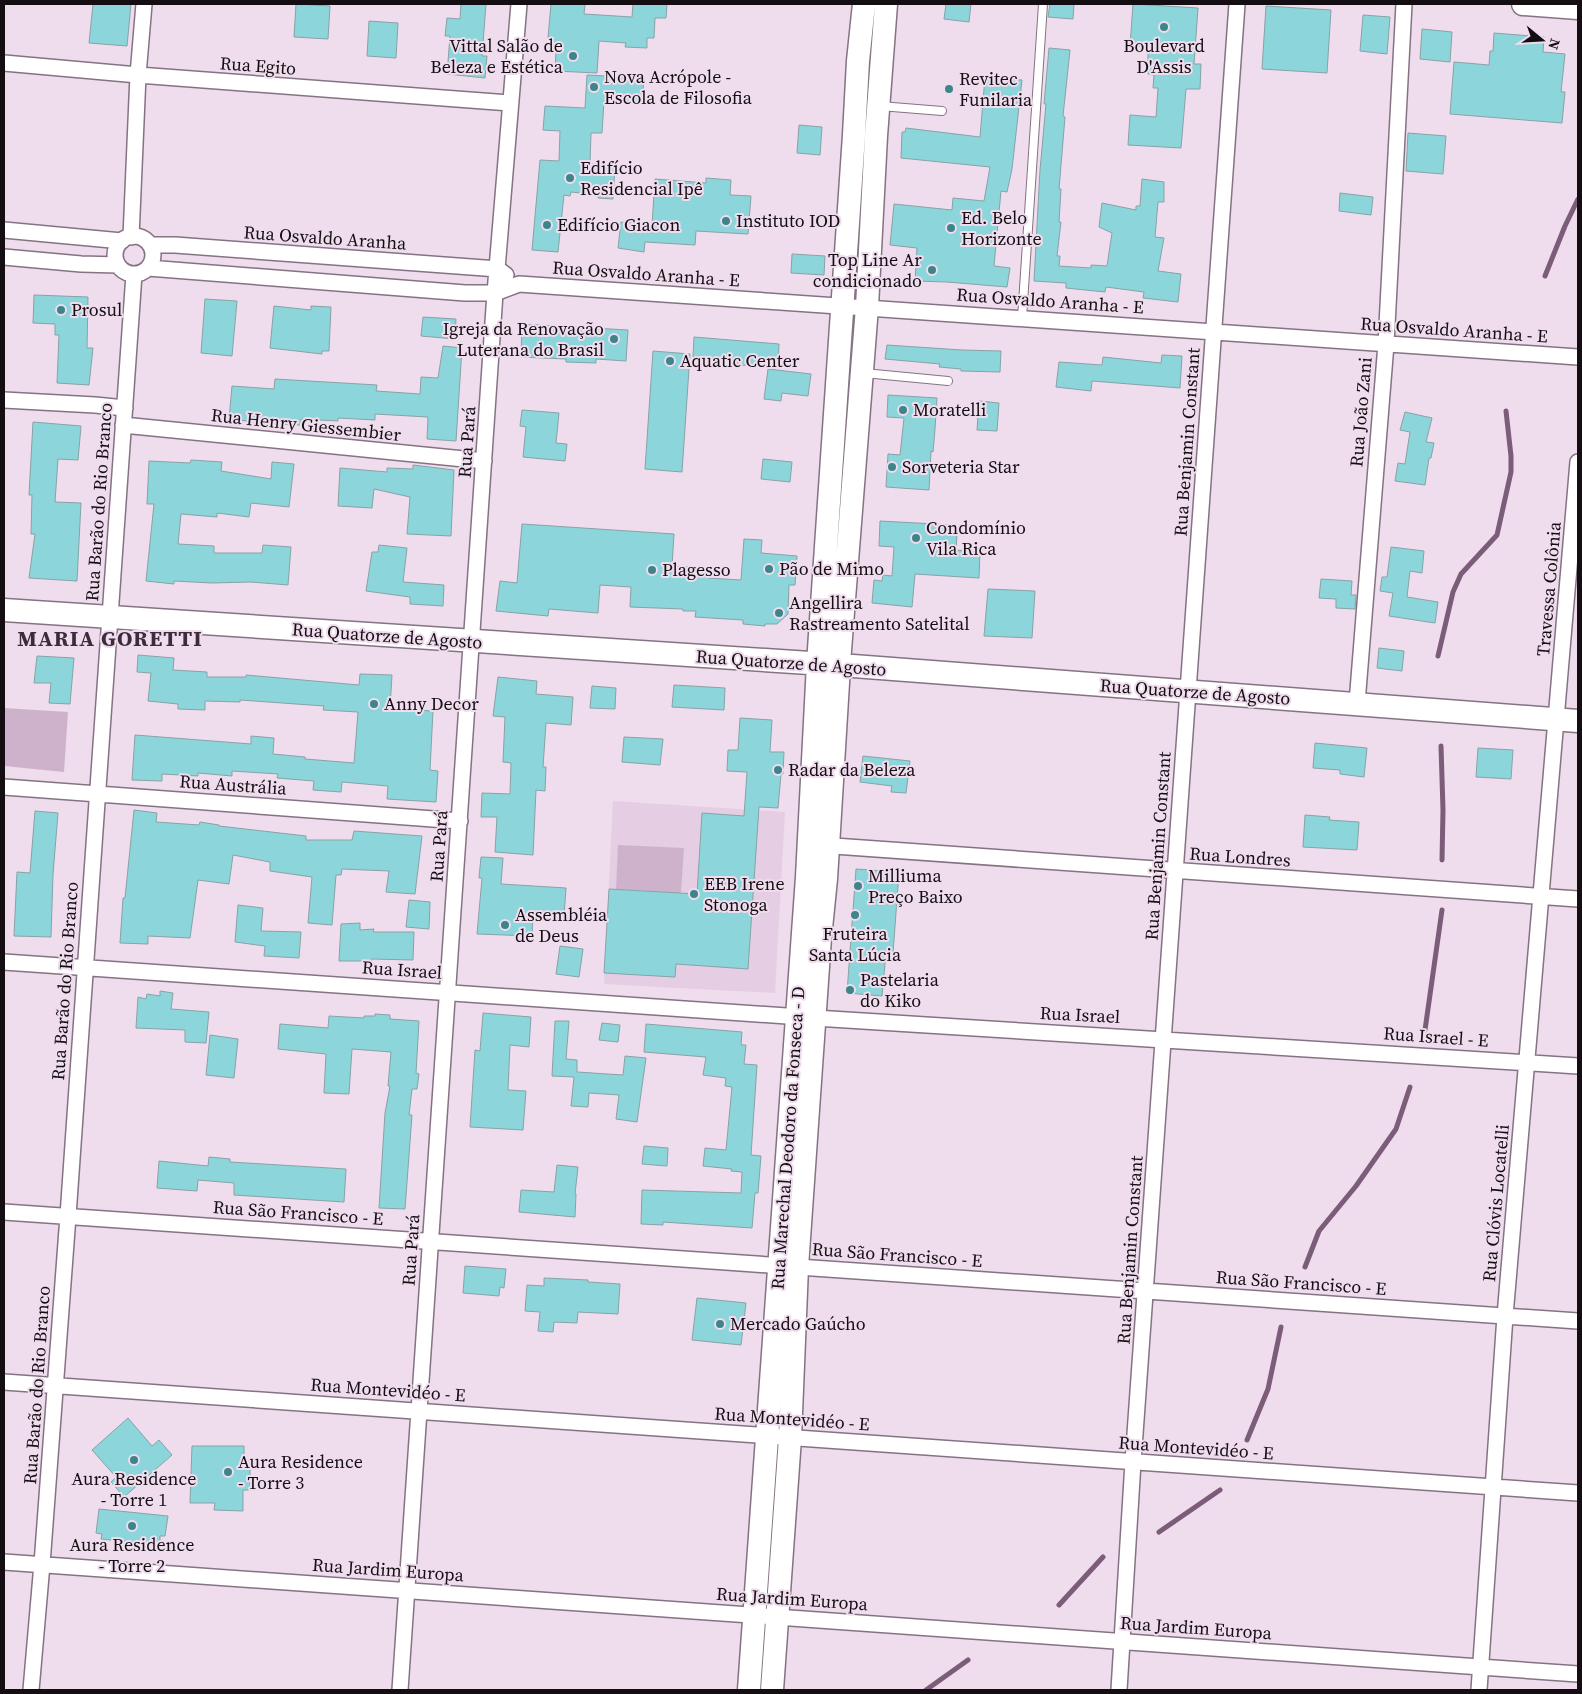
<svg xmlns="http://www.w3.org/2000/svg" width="1582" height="1694" font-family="'Source Serif 4',serif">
	<rect width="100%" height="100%" fill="#efdced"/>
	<path fill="#e5cde3" d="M613,801L785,812L775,993L604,984Z"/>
	<path fill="#ceb2cc" d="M4,708L68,712L64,772L4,766Z
		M618,845L684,848L681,893L616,889Z"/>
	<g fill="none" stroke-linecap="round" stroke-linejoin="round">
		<path stroke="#7b5c79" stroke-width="5" d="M1545,276L1565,226L1578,199
			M1438,656L1453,592L1461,574L1497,535L1511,472V456L1506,411
			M1441,746L1443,810L1442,860
			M1425,1030L1442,910
			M1305,1267L1319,1231L1356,1186L1396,1129L1410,1087
			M1247,1440L1268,1389L1281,1327
			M1159,1532L1220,1490
			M1059,1605L1103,1557
			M926,1690L968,1660"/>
	</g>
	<path fill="#8cd6db" stroke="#87a3a5" d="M93,4H131L127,46L89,43Z
		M296,4L330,6L328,39L294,37Z
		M461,4H486L482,56H487L485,78L447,74L450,36H445L447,18L460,19Z
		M551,4H585L584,14L632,17L633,4H667L666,18H655L654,38H647V48L625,47L626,43L599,41L597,73L555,71L556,51H551L552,41L551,38H548Z
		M946,4H971L969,22L944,19Z
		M1050,4H1074L1073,19L1048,17Z
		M1133,4L1198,8L1194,64H1201L1200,89H1186L1181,148L1128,145L1130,115L1156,117L1158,88H1153L1154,75L1148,74V47L1130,46Z
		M1266,6L1331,10L1327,73L1262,69Z
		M1363,15L1390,17L1387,54L1360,51Z
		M369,21L398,23L396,58L367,56Z
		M1422,29L1452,32L1450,62L1420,59Z
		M1494,33L1544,37L1543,52L1565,54L1561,92H1565L1562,123L1450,114L1454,62L1489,65L1490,51H1493Z
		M1049,48L1070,50L1063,116L1065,117L1059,189H1061L1059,222H1061L1057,256H1060L1059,266L1091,268V265L1107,266L1112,233L1099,227L1102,203L1136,210V206H1140L1142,179L1164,182V202H1158L1155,237L1164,238L1158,271L1181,274L1178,302L1143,298L1144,292L1106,287L1105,292L1066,288V283L1034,281L1040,170L1046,104H1044Z
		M587,75L644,78L642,103L604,101L602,133H591L590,164L615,166L613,199L598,198L599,195L571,192L570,196L564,195L558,252L532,250L540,160L559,161L560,131L543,130L545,106L585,108Z
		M985,77L1022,80L1012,169L1007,192L1001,191L994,266L1010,268L1007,287L947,282L915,281L917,248L890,245L894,204L952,210L953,198L984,201L990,167L901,158L902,132H905L906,128L980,137Z
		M799,125L822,127L820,155L797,153Z
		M1408,133L1446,136L1443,174L1406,171Z
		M706,178L731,180L730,195L751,196L748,234L696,231L695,245L645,242L644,252L618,248L621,222L652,225L655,179L706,183Z
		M1340,193L1373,197L1371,215L1339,211Z
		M792,254L825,256L824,275L791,273Z
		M34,295L88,297L87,348H93L89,385L57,383L59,335H55V324L33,323Z
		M205,299L237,301L232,356L201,353Z
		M274,306L311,310V306L331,307L329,351H322V354L270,348Z
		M423,317L456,319L455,339L421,336Z
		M522,324L628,330L626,361L596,359V363L566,362V359L521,357Z
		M694,337L779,344L778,367L737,365V360L693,357Z
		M887,345L962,350L1001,351L1000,372L961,371V369L939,367L940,364L885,359Z
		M443,346L462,348L456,441L427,439L428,417L375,414V420L338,418V421L301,419V425L273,424L229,419L232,386L274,389L275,379L377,385L376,391L420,394L421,377L438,378Z
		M653,351L690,354L682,472L645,469Z
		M1162,355L1182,356L1180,388L1092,381L1091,391L1056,387L1059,362L1102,365L1103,357L1161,363Z
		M768,369L811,374L808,396L782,393L781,401L764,399Z
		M888,395L937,398L935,429L933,452L931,451L929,490L886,487L888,454L900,455L904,418L887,417Z
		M979,401L999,403L997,431L977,430Z
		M522,410L559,413L556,443L567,444L565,461L523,457L526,427L520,426Z
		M1405,412L1432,418L1426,442L1434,443L1431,458H1429L1425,485L1395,481L1398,463L1405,464L1410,432L1400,430Z
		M33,422L81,426L78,460L58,459L55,502L81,503L77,581L29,578L35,534H31L32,495H29Z
		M763,459L792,462L790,482L761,479Z
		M191,460L222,462L221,471L271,479L272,462L294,464L289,507L251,503L249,517L217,513V517L181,514L178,544L214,546V553H262L263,545L291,547L288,585L251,582L212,583L174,581V584L146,581L154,504H147L149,461L190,463Z
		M413,465L454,470L451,536L407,534L410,497L374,489L372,508L338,506L340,468L387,472V468L413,469Z
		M880,521L954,525L953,534H957L956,550L980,552L979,578L915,574L912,607L872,603L874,580L882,581L883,575L892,576L894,547L879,546Z
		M522,524L674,534L672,566L708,568V578L741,580L744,539L762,540L761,553L797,556L795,585H789L788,614L777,624H765V626L743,624V620L695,617L696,611H683V609L630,607L631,587L600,585L598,613L549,609L548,616L496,611L500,581L517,583Z
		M379,545L407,548L403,582L444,585L443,606L410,604V597L366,591L372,552H378Z
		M1391,547L1424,551L1422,573L1410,571L1407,597L1438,602L1435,623L1389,616L1393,593L1380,591L1382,577H1387Z
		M1321,579L1352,581L1351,595H1356L1355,609L1336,608V599L1319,598Z
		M988,589L1035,591L1032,638L984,636Z
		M1379,648L1404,651L1402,671L1377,668Z
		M138,655L174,658L173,670L207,672V677H246V675L359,685L360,674L392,675L390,708L433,711L430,770L438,771L436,802L387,799L388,786L342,782L341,792L313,790L314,781L277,778L278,774L232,771V776L198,773V776L162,774V781L132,780L135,735L251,744V736L274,738L273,754L305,757V759L354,763L358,712L323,710L324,706L240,700V702L205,701V710L178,709V704L148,701L151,673L137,672Z
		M37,656L74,658L70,704L49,703L51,683H34Z
		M498,677L537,681L536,694L573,697L571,725L546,723L543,767H546L545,791L536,790L533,855L495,852L497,817H481L482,793L510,794L511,763L503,762L505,717L493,716Z
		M674,685L725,688L724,710L672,707Z
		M592,686L616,688L615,709L590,708Z
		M740,718L772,720L770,752H784L783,774H781L778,808L759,807L748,969L676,964L675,977L604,973L609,889L697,894L702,813L744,816L747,772L727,771L728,750H738Z
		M624,737L663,739L660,765L622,762Z
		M1315,743L1367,748L1364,777L1340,774V770L1313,768Z
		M1478,748L1513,750L1511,779L1476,777Z
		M863,756L910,761L906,793L891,792L892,786L860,782Z
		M134,810L157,813L156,822L199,825L200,822L219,825V826L306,836V840H352L354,831L422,836L415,894L386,892L389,871L342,869L341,875H336L332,925L308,923L312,877L270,871V862L233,855L229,884L198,880L190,938L148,936V944L120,943L123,898H125Z
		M35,811L58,813L53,874L51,937L14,936L17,872L30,873Z
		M1305,815L1330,817L1329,820L1359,822L1357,850L1303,847Z
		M481,857L503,858L501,884L566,888L564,916L533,914L532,936L477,934L482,878H479Z
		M856,869L899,872L893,953H886L882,996L847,993Z
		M409,900L430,902L429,929L406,927Z
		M238,905L263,908L261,931L301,932L299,958L264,956L265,946L235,942Z
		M360,923V930L374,929L373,932H414L413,960L372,959L371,961H339L341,924Z
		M560,946L583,949L579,977L556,974Z
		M160,991L173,993L171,1009L209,1012L206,1043L185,1042V1030L136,1028L138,997L146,999L147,994L160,996Z
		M483,1013L531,1017L529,1047L510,1045L508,1090L526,1091L523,1130L470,1127L475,1050L480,1051Z
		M375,1014L390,1015V1019L419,1021L416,1073L419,1074L417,1089H412L409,1115H412L405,1209L379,1208L385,1113L390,1086H388L391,1052L352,1049L349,1094L324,1093L326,1054L278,1049L280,1024L328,1028L329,1016L364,1018V1016H375Z
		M555,1021H569L566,1059L577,1060V1072L623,1075L625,1056L646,1058L637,1122L616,1119L619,1095L589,1093L588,1107L571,1106L574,1077L552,1076Z
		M602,1023L620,1025L618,1042L599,1040Z
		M646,1024L742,1032L741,1045H746L744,1064L757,1065L751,1155L761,1156L758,1193H755L752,1228L663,1222V1225L641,1224L642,1190L741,1193L742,1172L731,1171L732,1169L703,1166L705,1148L726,1150L732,1087L725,1086L726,1078L703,1075L706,1057L644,1052Z
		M210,1035L238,1039L234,1078L206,1075Z
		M644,1146L668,1148L667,1166L642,1164Z
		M209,1157L230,1159V1162L346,1169L344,1202L234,1195V1183L198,1180L197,1191L157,1188L159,1161L208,1166Z
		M557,1165L578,1167L575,1194H576L575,1217L519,1212L521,1190L554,1192Z
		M465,1266L506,1269L504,1288L500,1287L499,1296L463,1293Z
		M544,1278L588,1280V1282L620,1284L618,1314L578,1312L577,1323L554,1322L553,1332L538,1331L540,1312L525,1311L527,1285L544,1286Z
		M697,1298L746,1303L741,1345L692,1340Z
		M128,1418L152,1446L159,1440L172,1455L124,1497L111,1482L116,1477L92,1450Z
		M192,1446H244V1460H250V1490H243V1511L214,1510L215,1503H190Z
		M99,1509L168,1516L165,1536H160V1545L101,1539L102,1534L96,1533Z"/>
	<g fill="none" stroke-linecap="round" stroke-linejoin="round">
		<g stroke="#847383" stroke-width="10">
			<path id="lane" d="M880,106L942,111
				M1022,318L1043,4
				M864,373L948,381"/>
		</g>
		<g stroke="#847383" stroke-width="18">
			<path id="street" d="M4,63L138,75L510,103
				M4,230L122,241
				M115 255a19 19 0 1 1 38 0a19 19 0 1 1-38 0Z
				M131,237L138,75L144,4
				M150,245H175L498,269L506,275
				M4,257L81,264L118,265
				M148,268L465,293H495L519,284L1578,357
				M4,400L95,405L125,408
				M123,425L484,461
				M1357,703L1386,344L1404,4
				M4,787L460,821
				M820,845L1578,899
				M4,962L815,1018L1578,1066
				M4,1212L1578,1321
				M4,1382L1578,1493
				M4,1562L1578,1674
				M31,1690L42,1564L68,1216L134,274
				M400,1690L495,293L519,4
				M1119,1690L1133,1462L1237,4
				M1479,1690L1505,1316L1578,462"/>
		</g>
		<g stroke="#847383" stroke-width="25">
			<path id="secondary" d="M1523,4L1578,8
				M4,610L840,665L1578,721
				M749,1690L807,877L818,664L854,135L858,61L864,4
				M772,1690L790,1438L797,1267L820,938L826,879L840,650L867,307L876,136L886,4"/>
		</g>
		<use href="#lane" stroke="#fff" stroke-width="8"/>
		<use href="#street" stroke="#fff" stroke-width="15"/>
		<use href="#secondary" stroke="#fff" stroke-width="22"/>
	</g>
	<g fill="#3d858a" stroke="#efdced" stroke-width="2">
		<circle cx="1164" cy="27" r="5"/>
		<circle cx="573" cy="56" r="5"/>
		<circle cx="594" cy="87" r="5"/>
		<circle cx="949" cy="89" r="5"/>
		<circle cx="570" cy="178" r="5"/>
		<circle cx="726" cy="221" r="5"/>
		<circle cx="547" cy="225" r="5"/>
		<circle cx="951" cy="228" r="5"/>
		<circle cx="932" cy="270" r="5"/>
		<circle cx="61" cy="310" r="5"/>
		<circle cx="614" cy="339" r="5"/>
		<circle cx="670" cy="361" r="5"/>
		<circle cx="903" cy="410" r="5"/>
		<circle cx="892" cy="467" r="5"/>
		<circle cx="916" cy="538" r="5"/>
		<circle cx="769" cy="569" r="5"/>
		<circle cx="652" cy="570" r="5"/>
		<circle cx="779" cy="613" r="5"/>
		<circle cx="374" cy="704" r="5"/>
		<circle cx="778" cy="770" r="5"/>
		<circle cx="858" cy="886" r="5"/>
		<circle cx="694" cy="894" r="5"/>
		<circle cx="855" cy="915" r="5"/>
		<circle cx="505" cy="925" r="5"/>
		<circle cx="850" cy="990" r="5"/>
		<circle cx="720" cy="1324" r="5"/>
		<circle cx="134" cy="1460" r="5"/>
		<circle cx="228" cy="1472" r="5"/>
		<circle cx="132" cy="1526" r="5"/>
	</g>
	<g text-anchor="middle" stroke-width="4" stroke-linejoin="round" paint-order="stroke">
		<g font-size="18" fill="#140e13" stroke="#efdced" text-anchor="start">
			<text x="563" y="52" text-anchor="end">Vittal Salão de<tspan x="563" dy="21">Beleza e Estética</tspan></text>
			<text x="1164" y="52" text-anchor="middle">Boulevard<tspan x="1164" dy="21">D'Assis</tspan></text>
			<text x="604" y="83">Nova Acrópole -<tspan x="604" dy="21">Escola de Filosofia</tspan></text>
			<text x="959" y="85">Revitec<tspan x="959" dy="21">Funilaria</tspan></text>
			<text x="580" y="174">Edifício<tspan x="580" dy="21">Residencial Ipê</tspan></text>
			<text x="961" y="224">Ed. Belo<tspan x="961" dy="21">Horizonte</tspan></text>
			<text x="736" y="227">Instituto IOD</text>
			<text x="557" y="231">Edifício Giacon</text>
			<text x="922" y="266" text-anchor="end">Top Line Ar<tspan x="922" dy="21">condicionado</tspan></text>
			<text x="71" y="316">Prosul</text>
			<text x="604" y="335" text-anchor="end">Igreja da Renovação<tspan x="604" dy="21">Luterana do Brasil</tspan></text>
			<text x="680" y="367">Aquatic Center</text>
			<text x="913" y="416">Moratelli</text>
			<text x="902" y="473">Sorveteria Star</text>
			<text x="926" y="534">Condomínio<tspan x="926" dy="21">Vila Rica</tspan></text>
			<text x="779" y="575">Pão de Mimo</text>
			<text x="662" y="576">Plagesso</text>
			<text x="789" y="609">Angellira<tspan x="789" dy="21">Rastreamento Satelital</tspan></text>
			<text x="384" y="710">Anny Decor</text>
			<text x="788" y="776">Radar da Beleza</text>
			<text x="868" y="882">Milliuma<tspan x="868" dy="21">Preço Baixo</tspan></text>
			<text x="704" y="890">EEB Irene<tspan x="704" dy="21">Stonoga</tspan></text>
			<text x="515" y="921">Assembléia<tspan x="515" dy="21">de Deus</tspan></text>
			<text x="855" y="940" text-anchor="middle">Fruteira<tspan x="855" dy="21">Santa Lúcia</tspan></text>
			<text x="860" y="986">Pastelaria<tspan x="860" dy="21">do Kiko</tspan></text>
			<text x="730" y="1330">Mercado Gaúcho</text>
			<text x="238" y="1468">Aura Residence<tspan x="238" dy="21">- Torre 3</tspan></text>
			<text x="134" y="1485" text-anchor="middle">Aura Residence<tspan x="134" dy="21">- Torre 1</tspan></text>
			<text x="132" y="1551" text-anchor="middle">Aura Residence<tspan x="132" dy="21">- Torre 2</tspan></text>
		</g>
		<g font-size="18" fill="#140e13" stroke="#efdced">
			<text transform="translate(258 66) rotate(4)" y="6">Rua Egito</text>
			<text transform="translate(325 238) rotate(4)" y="6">Rua Osvaldo Aranha</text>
			<text transform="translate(646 274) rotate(4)" y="6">Rua Osvaldo Aranha - E</text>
			<text transform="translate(1050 301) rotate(4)" y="6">Rua Osvaldo Aranha - E</text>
			<text transform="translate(1454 330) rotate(4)" y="6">Rua Osvaldo Aranha - E</text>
			<text transform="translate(1361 412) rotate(-85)" y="6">Rua João Zani</text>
			<text transform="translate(306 425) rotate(6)" y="6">Rua Henry Giessembier</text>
			<text transform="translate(467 442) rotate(-86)" y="6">Rua Pará</text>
			<text transform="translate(1187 442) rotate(-86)" y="6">Rua Benjamin Constant</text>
			<text transform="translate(99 502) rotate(-86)" y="6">Rua Barão do Rio Branco</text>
			<text transform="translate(1549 589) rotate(-85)" y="6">Travessa Colônia</text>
			<text transform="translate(387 636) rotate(4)" y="6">Rua Quatorze de Agosto</text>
			<text transform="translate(791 663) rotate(4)" y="6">Rua Quatorze de Agosto</text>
			<text transform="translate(1195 692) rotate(4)" y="6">Rua Quatorze de Agosto</text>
			<text transform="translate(233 785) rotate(4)" y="6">Rua Austrália</text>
			<text transform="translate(439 846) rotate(-86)" y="6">Rua Pará</text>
			<text transform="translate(1158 846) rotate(-86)" y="6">Rua Benjamin Constant</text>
			<text transform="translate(1240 857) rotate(4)" y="6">Rua Londres</text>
			<text transform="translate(402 970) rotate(4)" y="6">Rua Israel</text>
			<text transform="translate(65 981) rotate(-86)" y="6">Rua Barão do Rio Branco</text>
			<text transform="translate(1080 1015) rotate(3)" y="6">Rua Israel</text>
			<text transform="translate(1436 1037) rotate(4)" y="6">Rua Israel - E</text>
			<text transform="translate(788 1138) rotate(-86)" y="6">Rua Marechal Deodoro da Fonseca - D</text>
			<text transform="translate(1496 1203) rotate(-85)" y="6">Rua Clóvis Locatelli</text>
			<text transform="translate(298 1213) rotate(4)" y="6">Rua São Francisco - E</text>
			<text transform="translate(411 1250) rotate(-86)" y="6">Rua Pará</text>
			<text transform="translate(1130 1250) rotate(-86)" y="6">Rua Benjamin Constant</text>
			<text transform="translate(897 1255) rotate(4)" y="6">Rua São Francisco - E</text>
			<text transform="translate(1301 1283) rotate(4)" y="6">Rua São Francisco - E</text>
			<text transform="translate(37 1385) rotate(-86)" y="6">Rua Barão do Rio Branco</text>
			<text transform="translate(388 1390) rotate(4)" y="6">Rua Montevidéo - E</text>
			<text transform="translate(792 1419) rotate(4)" y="6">Rua Montevidéo - E</text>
			<text transform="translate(1196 1448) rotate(4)" y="6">Rua Montevidéo - E</text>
			<text transform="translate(388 1570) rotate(4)" y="6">Rua Jardim Europa</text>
			<text transform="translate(792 1599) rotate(4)" y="6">Rua Jardim Europa</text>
			<text transform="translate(1196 1628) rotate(4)" y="6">Rua Jardim Europa</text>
		</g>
		<g font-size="22" font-weight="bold" letter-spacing="1" fill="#3b2c3a" stroke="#efdced">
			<text x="110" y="646">MARIA GORETTI</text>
		</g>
	</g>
	<rect width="1582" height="1694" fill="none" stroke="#140e13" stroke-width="10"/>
	<g transform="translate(1542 40) rotate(108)" stroke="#efdced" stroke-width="4" paint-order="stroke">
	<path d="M0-4L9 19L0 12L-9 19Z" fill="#140e13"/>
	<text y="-8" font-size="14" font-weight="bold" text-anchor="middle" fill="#140e13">N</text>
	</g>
</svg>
